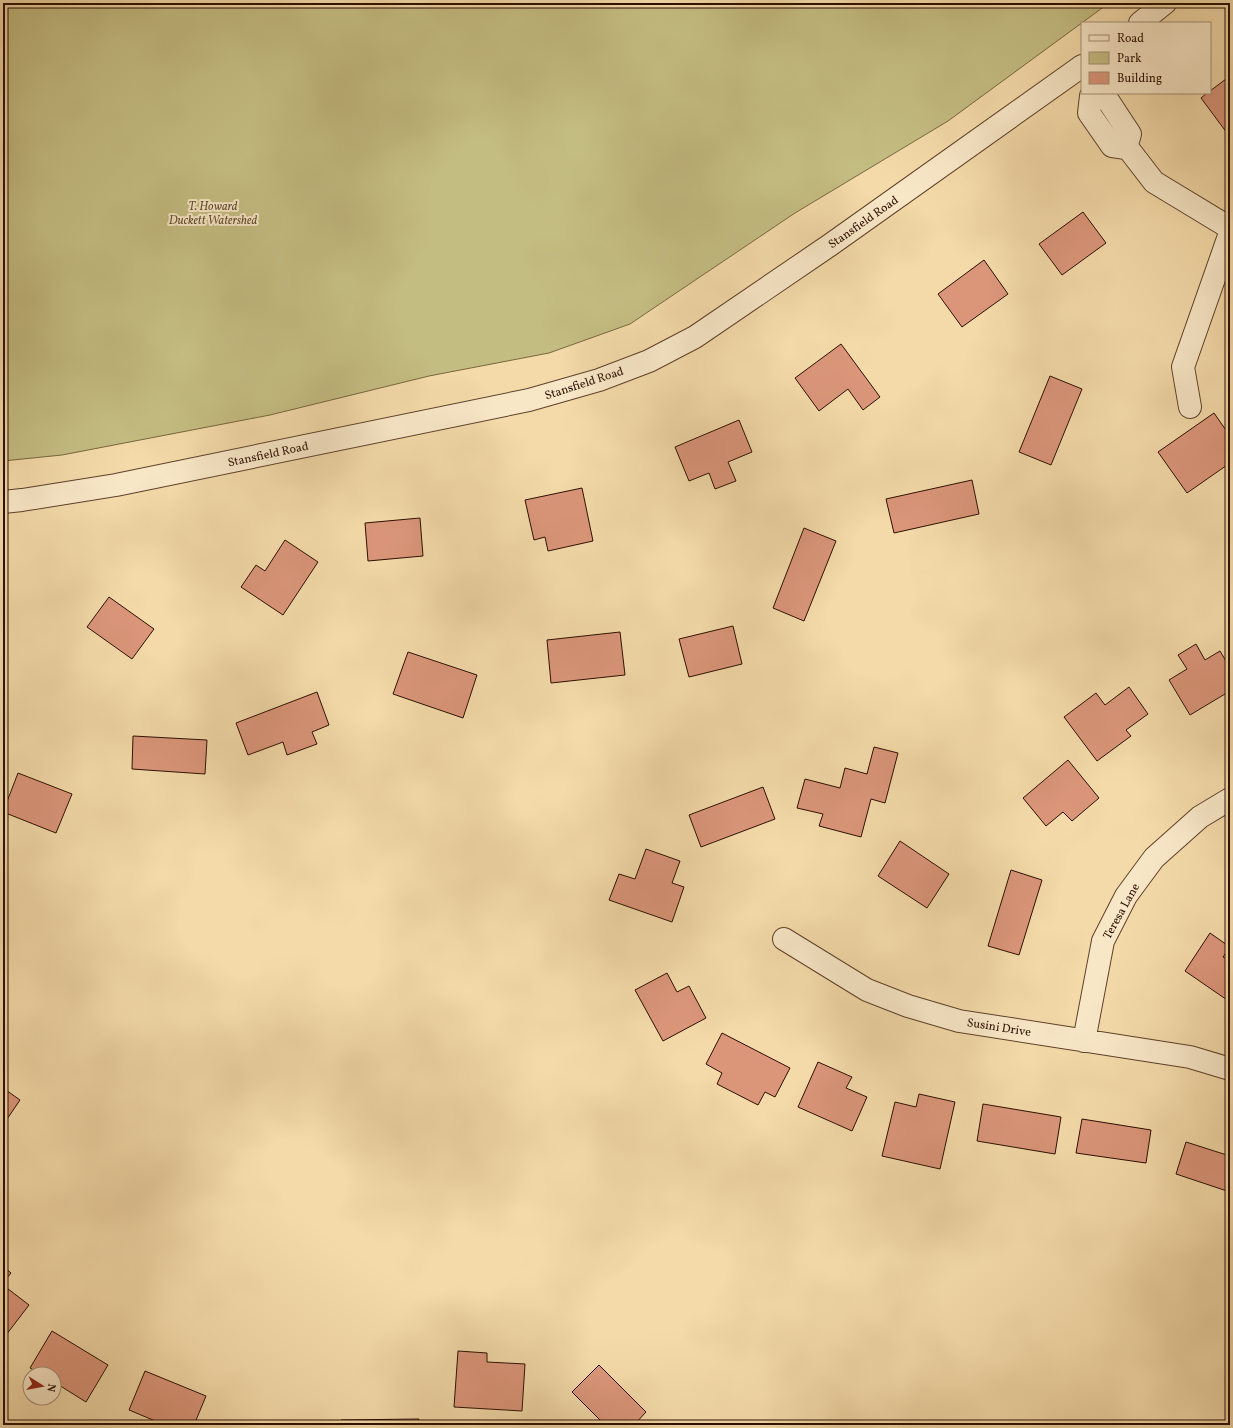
<svg xmlns="http://www.w3.org/2000/svg" width="1233" height="1428" font-family="Vollkorn,serif">
	<rect width="100%" height="100%" fill="#f4daa9"/>
	<filter id="stains"><feTurbulence type="fractalNoise" baseFrequency=".005" numOctaves="4"/><feColorMatrix values="0 0 0 0 .2 0 0 0 0 .09 0 0 0 0 .02 0 0 0 .5 -.17"/></filter>
	<radialGradient id="worn" r=".72"><stop offset=".6" stop-color="#630" stop-opacity="0"/><stop offset="1" stop-color="#630" stop-opacity=".3"/></radialGradient>
	<path fill="#c4bd82" stroke="#786641" d="M3,3H1109L948,121L795,213L630,324L549,353L429,376L270,415L62,455L3,461Z"/>
	<path fill="#db967a" stroke="#2c0e00" d="M1230,76V137L1201,98L1207,93H1210V91Z
		M1083,212L1106,243L1062,275L1039,244Z
		M984,260L1008,294L962,327L938,294Z
		M841,344L880,397L863,410L848,389L819,411L795,378Z
		M1050,376L1082,389L1051,465L1019,452Z
		M1214,413L1230,436V463L1187,493L1158,452Z
		M739,420L752,452L728,462L736,481L715,489L709,473L689,481L675,447Z
		M972,480L979,514L894,533L886,499Z
		M582,488L593,541L548,551L545,537L534,540L525,500Z
		M420,518L423,556L368,561L365,523Z
		M804,528L836,541L804,621L773,608Z
		M285,540L318,562L283,615L241,587L256,565L265,571Z
		M109,597L154,629L132,659L87,627Z
		M733,626L742,664L689,677L679,639Z
		M620,632L625,675L551,683L547,640Z
		M1196,644L1205,660L1220,651L1230,668V691L1190,715L1169,680L1187,669L1178,655Z
		M408,652L477,675L463,718L393,694Z
		M1129,687L1148,714L1126,730L1131,736L1097,761L1064,717L1096,693L1105,705Z
		M317,692L329,725L312,732L317,744L287,755L283,742L248,755L236,723Z
		M133,736L207,740L205,774L132,769Z
		M874,747L898,753L885,803L871,799L861,837L819,826L823,814L797,808L805,779L840,788L845,768L867,774Z
		M1068,760L1099,798L1072,821L1063,812L1046,826L1023,798Z
		M18,773L72,794L56,833L3,812Z
		M763,787L775,819L701,847L689,815Z
		M900,841L949,874L927,908L878,876Z
		M646,849L680,861L672,883L684,887L672,922L609,900L619,874L635,879Z
		M1011,870L1042,880L1019,955L988,946Z
		M1210,933L1230,947L1223,957L1230,961V1002L1185,971Z
		M667,973L677,992L689,986L706,1018L663,1041L635,990Z
		M722,1033L790,1068L775,1097L765,1092L758,1105L717,1084L722,1073L706,1064Z
		M818,1062L852,1077L846,1088L867,1097L852,1131L798,1107Z
		M3,1088L20,1100L3,1125Z
		M919,1094L955,1102L940,1169L882,1156L895,1102L916,1107Z
		M983,1104L1061,1117L1055,1154L977,1141Z
		M1082,1119L1151,1130L1146,1163L1076,1153Z
		M1186,1142L1230,1156V1192L1176,1174Z
		M3,1266L11,1273L3,1283Z
		M3,1285L29,1305L3,1339Z
		M52,1331L108,1365L86,1402L54,1382V1374H40L30,1368Z
		M458,1351L487,1353V1362L525,1364L522,1411L454,1407Z
		M599,1365L646,1412L634,1425H596L600,1420L572,1392Z
		M145,1371L206,1396L194,1425H165L129,1410Z
		M419,1419V1425H341V1420Z"/>
	<g fill="none" stroke-linecap="round" stroke-linejoin="round">
		<g stroke="#5e412a" stroke-width="24">
			<path id="minor" d="M1140,23L1165,3
				M1091,96L1107,99L1130,134L1126,148L1112,146L1089,113Z
				M1127,147L1154,182L1230,228
				M1190,407L1183,367L1230,233
				M3,502L22,500L116,485L529,400L599,380L649,361L695,337L830,245L1082,66
				M784,939L867,990L908,1006L959,1021L1190,1057L1230,1069
				M1084,1041L1103,941L1126,896L1154,858L1200,817L1230,799"/>
		</g>
		<use href="#minor" stroke="#f8e7c7" stroke-width="22"/>
	</g>
	<g text-anchor="middle" stroke-width="4" stroke-linejoin="round" paint-order="stroke">
		<g font-size="12" font-style="italic" fill="#614b2e" stroke="#f8e7c7">
			<text x="213" y="210">T. Howard<tspan x="213" dy="14">Duckett Watershed</tspan></text>
		</g>
		<g font-size="12" fill="#2c0e00" stroke="#f8e7c7">
			<text transform="translate(863 222) rotate(-35)" y="4">Stansfield Road</text>
			<text transform="translate(584 383) rotate(-18)" y="4">Stansfield Road</text>
			<text transform="translate(268 454) rotate(-12)" y="4">Stansfield Road</text>
			<text transform="translate(1121 911) rotate(-61)" y="4">Teresa Lane</text>
			<text transform="translate(999 1027) rotate(9)" y="4">Susini Drive</text>
		</g>
	</g>
	<rect width="1233" height="1428" fill="none" stroke="#f4daa9" stroke-width="16"/>
	<rect x="4" y="4" width="1225" height="1420" fill="none" stroke="#2c0e00" stroke-width="2"/>
	<rect x="8" y="8" width="1217" height="1412" fill="none" stroke="#2c0e00"/>
	<rect x="1081" y="22" width="130" height="72" fill="#f8e7c7" stroke="#a69077"/>
	<rect x="1089" y="35" width="20" height="6" fill="#f8e7c7" stroke="#a69077"/>
	<text x="1117" y="42" font-size="12" fill="#2c0e00">Road</text>
	<rect x="1089" y="52" width="20" height="12" fill="#c4bd82" stroke="#a69077"/>
	<text x="1117" y="62" font-size="12" fill="#2c0e00">Park</text>
	<rect x="1089" y="72" width="20" height="12" fill="#db967a" stroke="#a69077"/>
	<text x="1117" y="82" font-size="12" fill="#2c0e00">Building</text>
	<g transform="translate(42 1386) rotate(101)"><circle r="19" fill="#f8e7c7" stroke="#a69077"/>
	<path d="M0-3L7 15L0 10L-7 15Z" fill="#8f2418"/>
	<text y="-6" font-size="11" font-weight="bold" text-anchor="middle" fill="#2c0e00">N</text>
	</g>
	<rect width="100%" height="100%" filter="url(#stains)"/>
	<rect width="100%" height="100%" fill="url(#worn)"/>
</svg>
